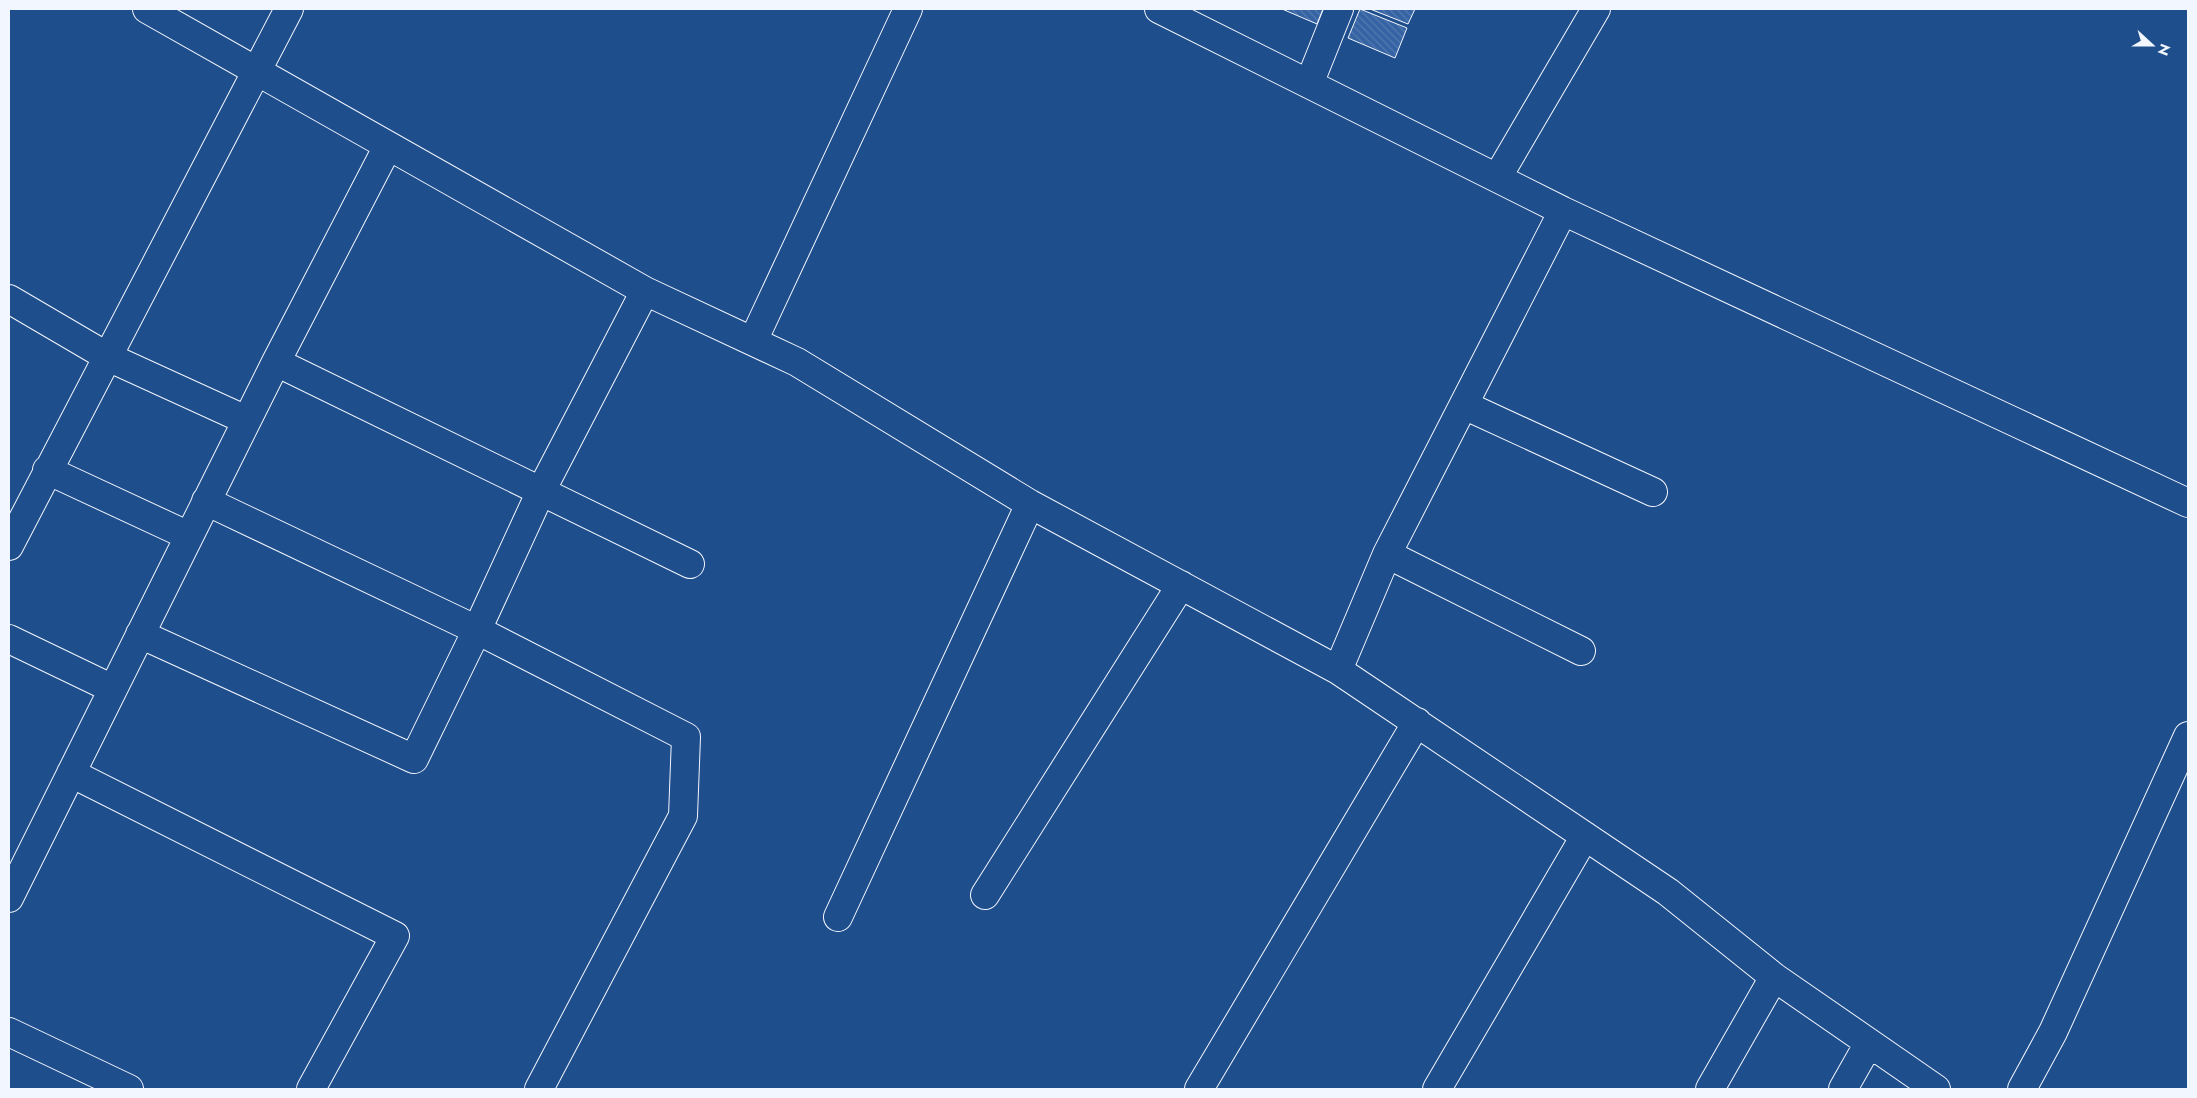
<svg xmlns="http://www.w3.org/2000/svg" width="2197" height="1098" font-family="Jost,sans-serif">
	<defs>
		<pattern id="building-back-hatch" width="6" height="6" patternUnits="userSpaceOnUse" patternTransform="scale(1.25)"><rect width="6" height="6" fill="#3563a3"/><path d="M-1 5l2 2M0 0l6 6M5-1l2 2" fill="none" stroke="#537ab1"/></pattern>
	</defs>
	<rect width="100%" height="100%" fill="#1f4e8c"/>
	<path fill="url(#building-back-hatch)" stroke="#f2f6ff" d="M1282,9H1323L1317,24Z
		M1360,9L1407,28L1395,58L1348,38Z
		M1370,9H1415L1408,24Z"/>
	<g fill="none" stroke-linecap="round" stroke-linejoin="round">
		<g stroke="#f2f6ff" stroke-width="30">
			<path id="street" d="M147,9L645,291L797,362L1030,504L1338,670L1668,892L1774,977L1936,1089
				M1159,9L1563,211L2188,503
				M1309,84L1339,9
				M1497,178L1596,9
				M9,299L108,357L246,420
				M753,341L908,9
				M276,362L690,564
				M1464,405L1653,492
				M47,470L189,536
				M206,501L477,630L686,737L683,816L539,1089
				M9,546L289,9
				M1387,554L1581,651
				M140,634L414,759L477,630L541,491L645,291
				M9,639L113,689
				M1338,670L1387,554L1563,211
				M71,773L395,936L311,1089
				M985,895L1181,585
				M9,898L276,362L388,146
				M838,917L1030,504
				M9,1032L129,1089
				M1199,1089L1417,722
				M1437,1089L1585,836
				M1710,1089L1774,977
				M1843,1089L1869,1043
				M2022,1089L2053,1032L2188,736"/>
		</g>
		<use href="#street" stroke="#1f4e8c" stroke-width="28"/>
	</g>
	<rect width="2197" height="1098" fill="none" stroke="#f2f6ff" stroke-width="20"/>
	<g transform="translate(2152 45) rotate(111)" stroke="#1f4e8c" stroke-width="4" paint-order="stroke">
	<path d="M0-4L9 19L0 12L-9 19Z" fill="#f2f6ff"/>
	<text y="-8" font-size="14" font-weight="bold" text-anchor="middle" fill="#f2f6ff">N</text>
	</g>
</svg>
